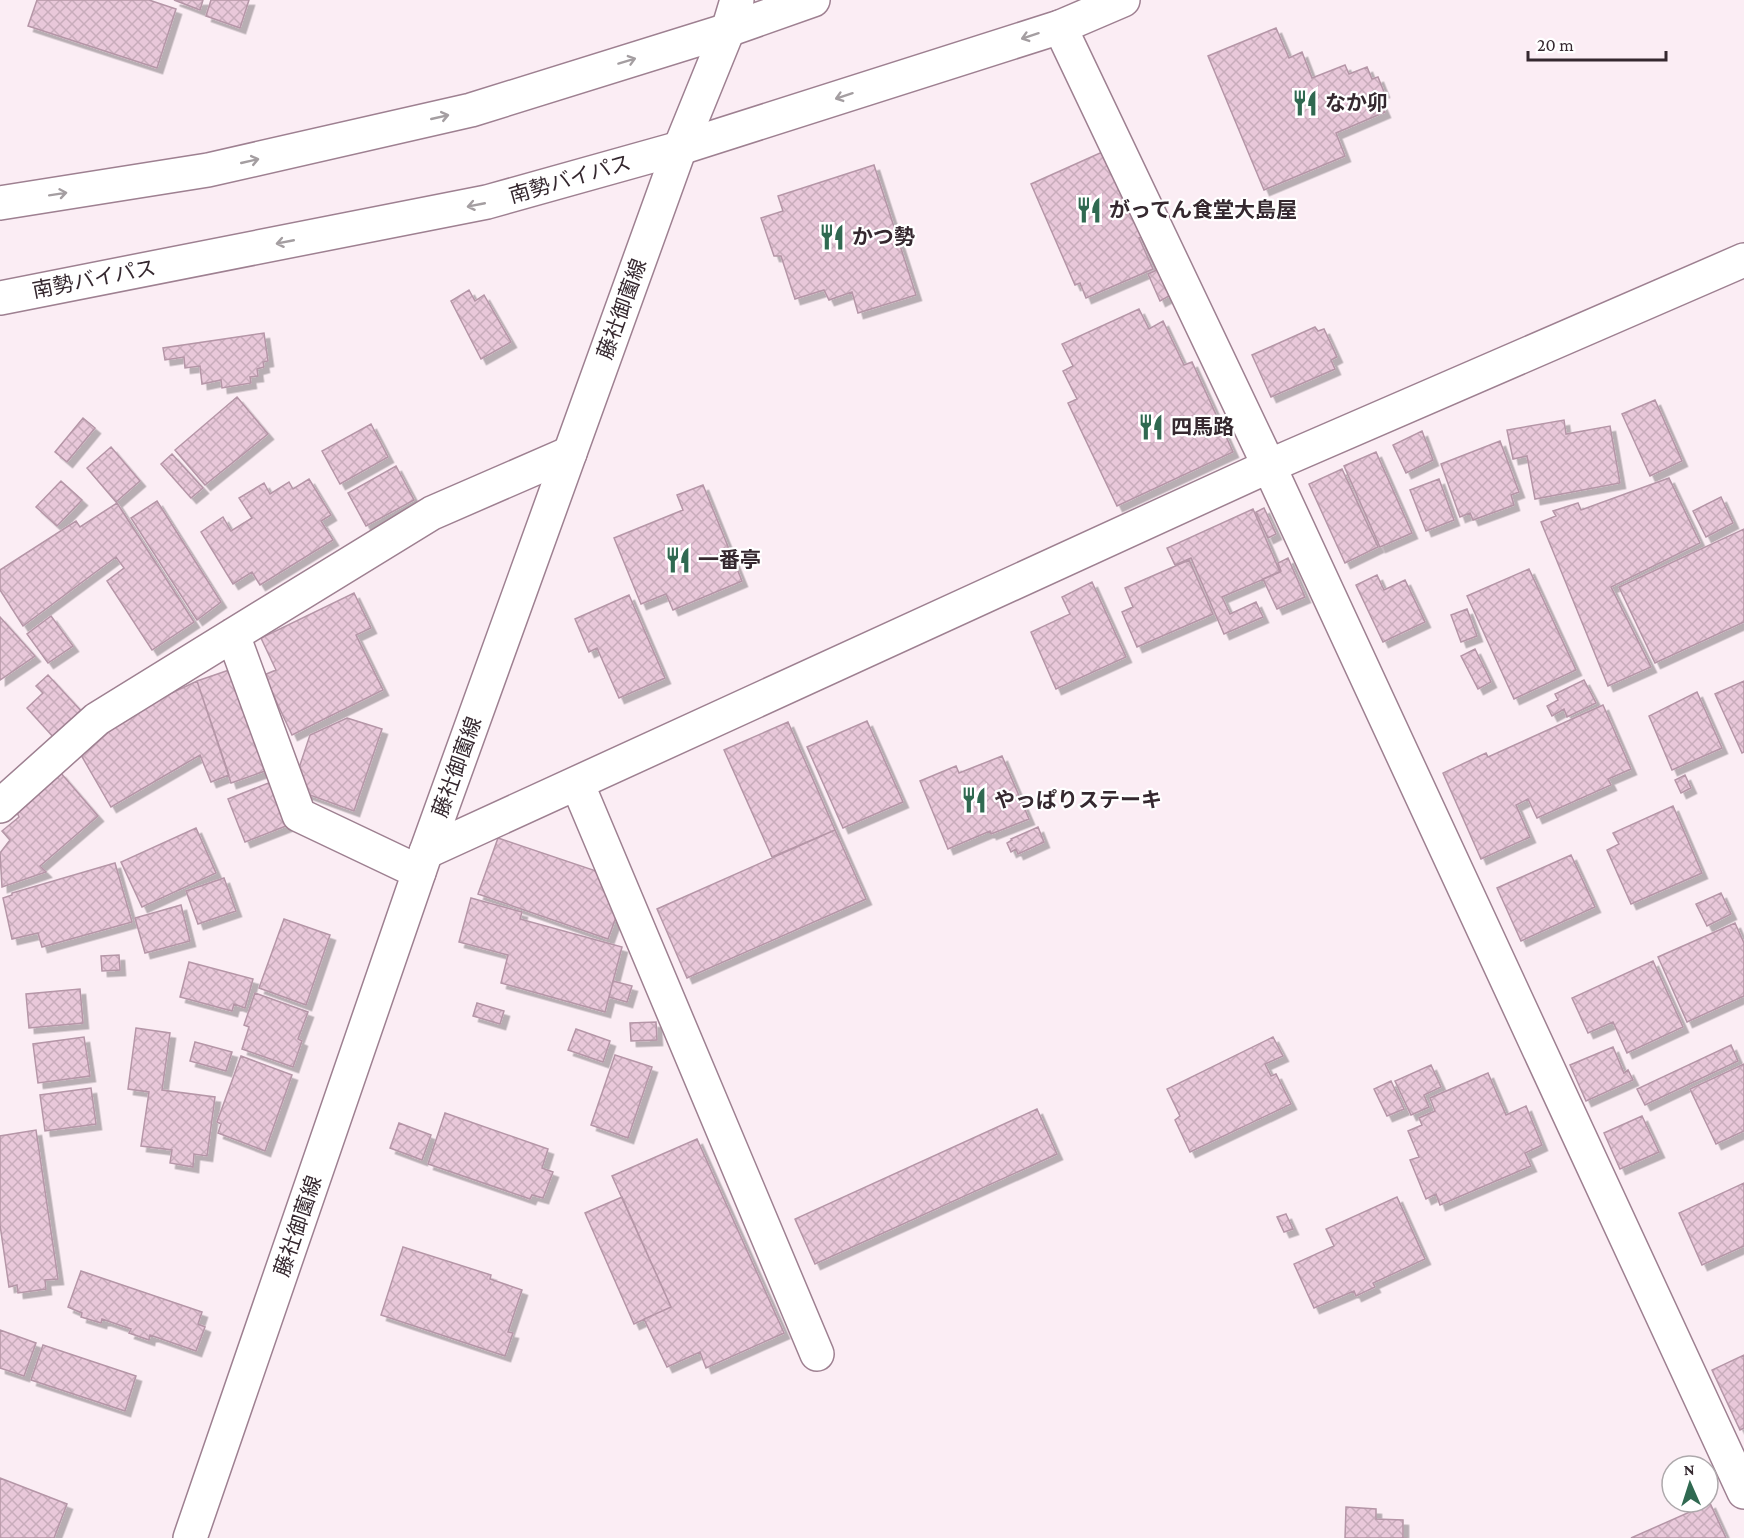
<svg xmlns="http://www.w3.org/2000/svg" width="1744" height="1538" font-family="'Crimson Pro','Noto Sans JP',serif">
	<defs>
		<pattern id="building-cross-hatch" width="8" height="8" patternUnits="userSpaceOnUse" patternTransform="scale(1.5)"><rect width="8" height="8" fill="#e9c8da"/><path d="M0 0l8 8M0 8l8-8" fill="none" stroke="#c8acbb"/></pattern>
		<filter id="shadow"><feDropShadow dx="5.5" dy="5.5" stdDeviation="0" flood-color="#0004"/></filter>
	</defs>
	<rect width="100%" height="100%" fill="#fbedf4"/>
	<path fill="url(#building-cross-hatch)" stroke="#b596a7" stroke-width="1.5" filter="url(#shadow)" d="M37,0H149L176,9L157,68L28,26Z
		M174,0H203L200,10Z
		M211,0H249L240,28L206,16Z
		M1276,28L1289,58L1302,52L1312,78L1345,65L1349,74L1367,67L1372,79L1378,77L1384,92L1377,94L1385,112L1336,133L1345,156L1264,190L1208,56Z
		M1109,149L1147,235L1139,238L1153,269L1086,298L1080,283L1075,285L1031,184Z
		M874,165L916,295L858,313L852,292L829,300L824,290L795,299L781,256H774L761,218L783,211L778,196Z
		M1159,269L1171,295L1160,301L1148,274Z
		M469,290L475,301L484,295L511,342L481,359L451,301Z
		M1139,309L1149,329L1163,321L1184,365L1192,362L1233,452L1117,506L1068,403L1077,399L1063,371L1073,366L1062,344Z
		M1315,327L1318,331L1324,329L1337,357L1331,360L1335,369L1271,397L1252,355Z
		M264,333L268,361L263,362L264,367L257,369L258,376L250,377L251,383L222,388L221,380L202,384L200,366L185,368L184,357L165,360L163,348Z
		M237,397L268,434L205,485L175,450Z
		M1655,400L1682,461L1650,476L1622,414Z
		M83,418L95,428L67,462L55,452Z
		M1564,420L1566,434L1610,426L1620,483L1535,499L1527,456L1513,459L1507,430Z
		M371,424L388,457L340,484L322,451Z
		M1422,431L1433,460L1406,473L1393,445Z
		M1500,441L1519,492L1511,495L1514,505L1473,520L1470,513L1460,517L1441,464Z
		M111,447L140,481L116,502L87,468Z
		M1376,452L1412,533L1380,547L1344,466Z
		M172,454L203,488L191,498L161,464Z
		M396,466L414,500L366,526L348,493Z
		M1342,469L1378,547L1345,563L1309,484Z
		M1669,478L1700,543L1611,587L1651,667L1608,686L1541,522L1556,516L1553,511L1578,503L1581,510Z
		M309,479L331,515L321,521L333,540L260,585L252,572L233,584L201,532L223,517L231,531L252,518L239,498L264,483L270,494L289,482L293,489Z
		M1439,479L1454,520L1426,531L1410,490Z
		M61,481L82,500L57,526L36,507Z
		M703,485L742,581L673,610L666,594L641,604L614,538L683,510L677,495Z
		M1721,497L1733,523L1706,537L1693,511Z
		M157,501L221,602L197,620L131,518Z
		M117,503L194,622L152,650L107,581L124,568L116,557L23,626L0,590V570L76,521L80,527Z
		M1264,508L1276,534L1268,538L1256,512Z
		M1253,509L1280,572L1222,597L1230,614L1256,602L1263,617L1224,634L1191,558L1175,565L1167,548Z
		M1744,529V622L1655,663L1619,587Z
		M1288,558L1305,597L1277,609L1263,579L1281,571L1278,563Z
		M1189,560L1213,614L1137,647L1122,612L1133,607L1125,588Z
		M1529,569L1576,670L1514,699L1467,596Z
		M1377,575L1384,590L1405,580L1425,622L1383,642L1356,585Z
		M1092,582L1126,657L1056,689L1031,632L1070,614L1062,597Z
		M354,593L371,628L356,635L383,690L292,735L264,675L276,670L261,638Z
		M629,595L665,678L619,698L597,648L589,652L575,619Z
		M1467,609L1477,636L1461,642L1451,615Z
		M51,616L73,646L48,663L27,634Z
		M0,617L35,656L0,680Z
		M1475,649L1491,682L1478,689L1461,656Z
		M232,669L265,771L231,783L197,681Z
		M48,675L83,713L55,739L27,708L43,693L36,686Z
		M1584,680L1596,703L1567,717L1564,709L1552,716L1547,706L1558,700L1555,694Z
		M197,681L229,775L211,782L200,755L111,807L77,748L159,699Z
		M1744,681V752L1742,753L1715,694Z
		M1697,692L1722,748L1672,770L1649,716Z
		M1603,705L1631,769L1608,779L1611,785L1537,818L1528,799L1516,805L1530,837L1481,859L1443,773L1486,753L1488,757Z
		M347,718L382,729L354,811L307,794L298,771L310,735Z
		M867,721L903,802L843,828L807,747Z
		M788,722L835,830L772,857L724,750Z
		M1002,756L1029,819L991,834L990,831L948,849L920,781L956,766L959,773Z
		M60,772L98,816L40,866L46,872L2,887L0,853L10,840L2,831L19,817L16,810Z
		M1685,775L1691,788L1681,793L1675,780Z
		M276,780L291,824L245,842L228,799Z
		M1673,806L1702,873L1631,904L1607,850L1619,844L1613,833Z
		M1038,827L1044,842L1018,854L1016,849L1011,852L1007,843L1012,840L1011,839Z
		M196,828L216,873L142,907L121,862Z
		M835,830L866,899L687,978L657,909Z
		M498,838L602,873L619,909L608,939L478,894Z
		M1571,855L1595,907L1521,941L1497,888Z
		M115,863L132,922L42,947L38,933L12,939L3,898L12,895V893Z
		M224,878L236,911L198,924L186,891Z
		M1721,893L1731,914L1707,926L1696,904Z
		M471,898L522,912L520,919L622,947L605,1012L501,983L508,955L459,942Z
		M181,905L190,941L145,953L135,918Z
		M284,919L330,935L306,1005L259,988Z
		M1735,923L1744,943V996L1687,1022L1658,957Z
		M119,955L120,970L102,971L101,956Z
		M1653,961L1683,1027L1627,1053L1613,1022L1588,1033L1572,998Z
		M189,962L253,979L245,1008L234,1004L232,1011L180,997Z
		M613,981L632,986L627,1002L609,997Z
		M80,989L83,1023L29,1028L26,994Z
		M255,993L308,1012L298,1039L302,1041L293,1067L242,1049L249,1027L244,1025Z
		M477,1003L504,1011L500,1024L473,1016Z
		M656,1022L657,1040L631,1041L630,1023Z
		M136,1028L170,1033L162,1090L215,1097L207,1156L194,1154L193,1167L170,1163L172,1150L141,1146L149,1092L128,1089Z
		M576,1029L610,1041L603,1062L568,1050Z
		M84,1037L90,1076L38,1083L33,1044Z
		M1273,1037L1283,1056L1265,1064L1271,1076L1276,1074L1291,1104L1190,1152L1175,1120L1180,1116L1167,1089Z
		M195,1042L232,1052L226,1071L190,1061Z
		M1731,1045L1738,1061L1645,1105L1637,1089Z
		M1613,1047L1624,1073L1628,1070L1633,1080L1586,1101L1570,1065Z
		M615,1055L652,1067L628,1138L591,1125Z
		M241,1056L292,1075L265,1151L218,1133L221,1124L217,1122Z
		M1744,1064V1131L1716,1144L1690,1089Z
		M1431,1065L1441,1087L1424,1095L1429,1107L1411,1115L1395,1081Z
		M1488,1073L1506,1115L1526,1106L1542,1145L1525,1153L1531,1166L1440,1205L1436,1194L1426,1199L1410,1160L1419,1157L1408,1131L1422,1125L1419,1118L1435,1111L1430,1098Z
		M1391,1081L1404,1109L1387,1116L1374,1089Z
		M91,1088L96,1124L45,1131L40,1095Z
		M1037,1109L1057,1154L815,1264L795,1219Z
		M445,1113L548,1149L542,1168L553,1172L543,1198L532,1195L530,1199L428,1164Z
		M1642,1116L1659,1152L1620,1169L1604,1133Z
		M399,1123L431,1135L422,1160L390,1148Z
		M36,1130L58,1279L45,1280L46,1289L18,1293L17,1285L9,1287L0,1225V1136Z
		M697,1139L784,1333L706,1368L700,1352L667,1367L644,1319L671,1307L612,1176Z
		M1744,1183V1246L1702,1265L1679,1213Z
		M622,1197L671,1307L634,1324L585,1213Z
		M1397,1197L1425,1259L1373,1283L1375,1287L1356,1296L1354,1291L1314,1308L1294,1264L1334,1246L1326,1229Z
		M1286,1214L1293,1229L1284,1232L1277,1217Z
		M403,1247L491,1275L490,1279L522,1290L508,1332L513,1333L505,1356L381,1315Z
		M81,1271L202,1312L198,1324L205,1327L196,1351L150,1335L149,1340L129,1333L131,1329L102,1319L101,1323L81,1317L82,1313L68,1307Z
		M0,1330L36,1343L24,1376L0,1368Z
		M43,1345L136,1376L125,1411L31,1380Z
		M1744,1355V1428L1740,1430L1712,1370Z
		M0,1478L67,1504L54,1538H0Z
		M1710,1503L1726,1538H1631Z
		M1346,1507L1376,1509V1519L1403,1520V1538H1407H1345Z"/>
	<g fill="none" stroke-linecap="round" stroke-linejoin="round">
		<g stroke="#9e8091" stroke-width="36">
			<path id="minor" d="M1060,27L1269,466L1744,1492
				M233,635L299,815L419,872
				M577,783L817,1354
				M0,806L97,719L233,635L432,513L570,453
				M426,852L1269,466L1744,260"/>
		</g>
		<g stroke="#9e8091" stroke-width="36">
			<path id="tertiary" d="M190,1538L426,852L680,148L728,30L737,0"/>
		</g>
		<g stroke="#9e8091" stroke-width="36">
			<path id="trunk" d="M0,203L208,170L471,110L728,30L813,0
				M0,298L487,202L680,148L1060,27L1123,0"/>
		</g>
		<use href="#minor" stroke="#fff" stroke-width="33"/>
		<use href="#tertiary" stroke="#fff" stroke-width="33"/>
		<use href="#trunk" stroke="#fff" stroke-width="33"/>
	</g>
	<defs><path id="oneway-shaft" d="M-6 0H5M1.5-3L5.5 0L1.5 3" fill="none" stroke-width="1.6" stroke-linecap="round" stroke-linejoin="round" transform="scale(1.5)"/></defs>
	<g stroke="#a49ea1">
		<use href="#oneway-shaft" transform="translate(1030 36) rotate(162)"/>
		<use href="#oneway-shaft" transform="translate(627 61) rotate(-17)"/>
		<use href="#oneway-shaft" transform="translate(844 96) rotate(162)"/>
		<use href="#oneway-shaft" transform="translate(440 117) rotate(-13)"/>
		<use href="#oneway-shaft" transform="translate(250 161) rotate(-13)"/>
		<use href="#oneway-shaft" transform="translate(58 194) rotate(-9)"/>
		<use href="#oneway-shaft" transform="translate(476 205) rotate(169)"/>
		<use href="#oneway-shaft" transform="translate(285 242) rotate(169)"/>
	</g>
	<defs>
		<g id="restaurant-bare" transform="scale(2.07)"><path d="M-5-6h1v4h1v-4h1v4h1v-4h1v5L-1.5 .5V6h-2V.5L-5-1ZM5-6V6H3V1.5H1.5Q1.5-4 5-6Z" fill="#306951" stroke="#fff" stroke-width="2.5" paint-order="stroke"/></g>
	</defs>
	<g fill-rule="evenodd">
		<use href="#restaurant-bare" x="1305" y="103"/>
		<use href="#restaurant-bare" x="1089" y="210"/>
		<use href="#restaurant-bare" x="832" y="237"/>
		<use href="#restaurant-bare" x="1151" y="427"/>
		<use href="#restaurant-bare" x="678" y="560"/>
		<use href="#restaurant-bare" x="974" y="800"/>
	</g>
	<g text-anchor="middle" stroke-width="4.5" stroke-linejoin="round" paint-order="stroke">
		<g font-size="21" font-weight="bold" fill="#35282f" stroke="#fff" text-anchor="start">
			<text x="1325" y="110">なか卯</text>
			<text x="1109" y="217">がってん食堂大島屋</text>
			<text x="852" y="244">かつ勢</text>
			<text x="1171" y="434">四馬路</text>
			<text x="698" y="567">一番亭</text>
			<text x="994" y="807">やっぱりステーキ</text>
		</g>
		<g font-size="21" fill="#35282f" stroke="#fff">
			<text transform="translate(570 179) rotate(-16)" y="7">南勢バイパス</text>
			<text transform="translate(94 279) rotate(-11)" y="7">南勢バイパス</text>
			<text transform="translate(622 309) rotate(-70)" y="7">藤社御薗線</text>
			<text transform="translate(457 767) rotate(-70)" y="7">藤社御薗線</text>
			<text transform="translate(298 1226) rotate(-71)" y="7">藤社御薗線</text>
		</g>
	</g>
	<g transform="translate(1690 1484) rotate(357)"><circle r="28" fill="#ffffff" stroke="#aea9ac" stroke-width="1.5"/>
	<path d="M0-4.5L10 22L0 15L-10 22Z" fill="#306951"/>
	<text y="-9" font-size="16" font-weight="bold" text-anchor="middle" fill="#35282f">N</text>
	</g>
	<path d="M1528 51v9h138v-9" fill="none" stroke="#35282f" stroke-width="3"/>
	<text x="1537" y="51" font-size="18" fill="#35282f" stroke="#ffffff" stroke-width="4.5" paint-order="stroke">20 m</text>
</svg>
